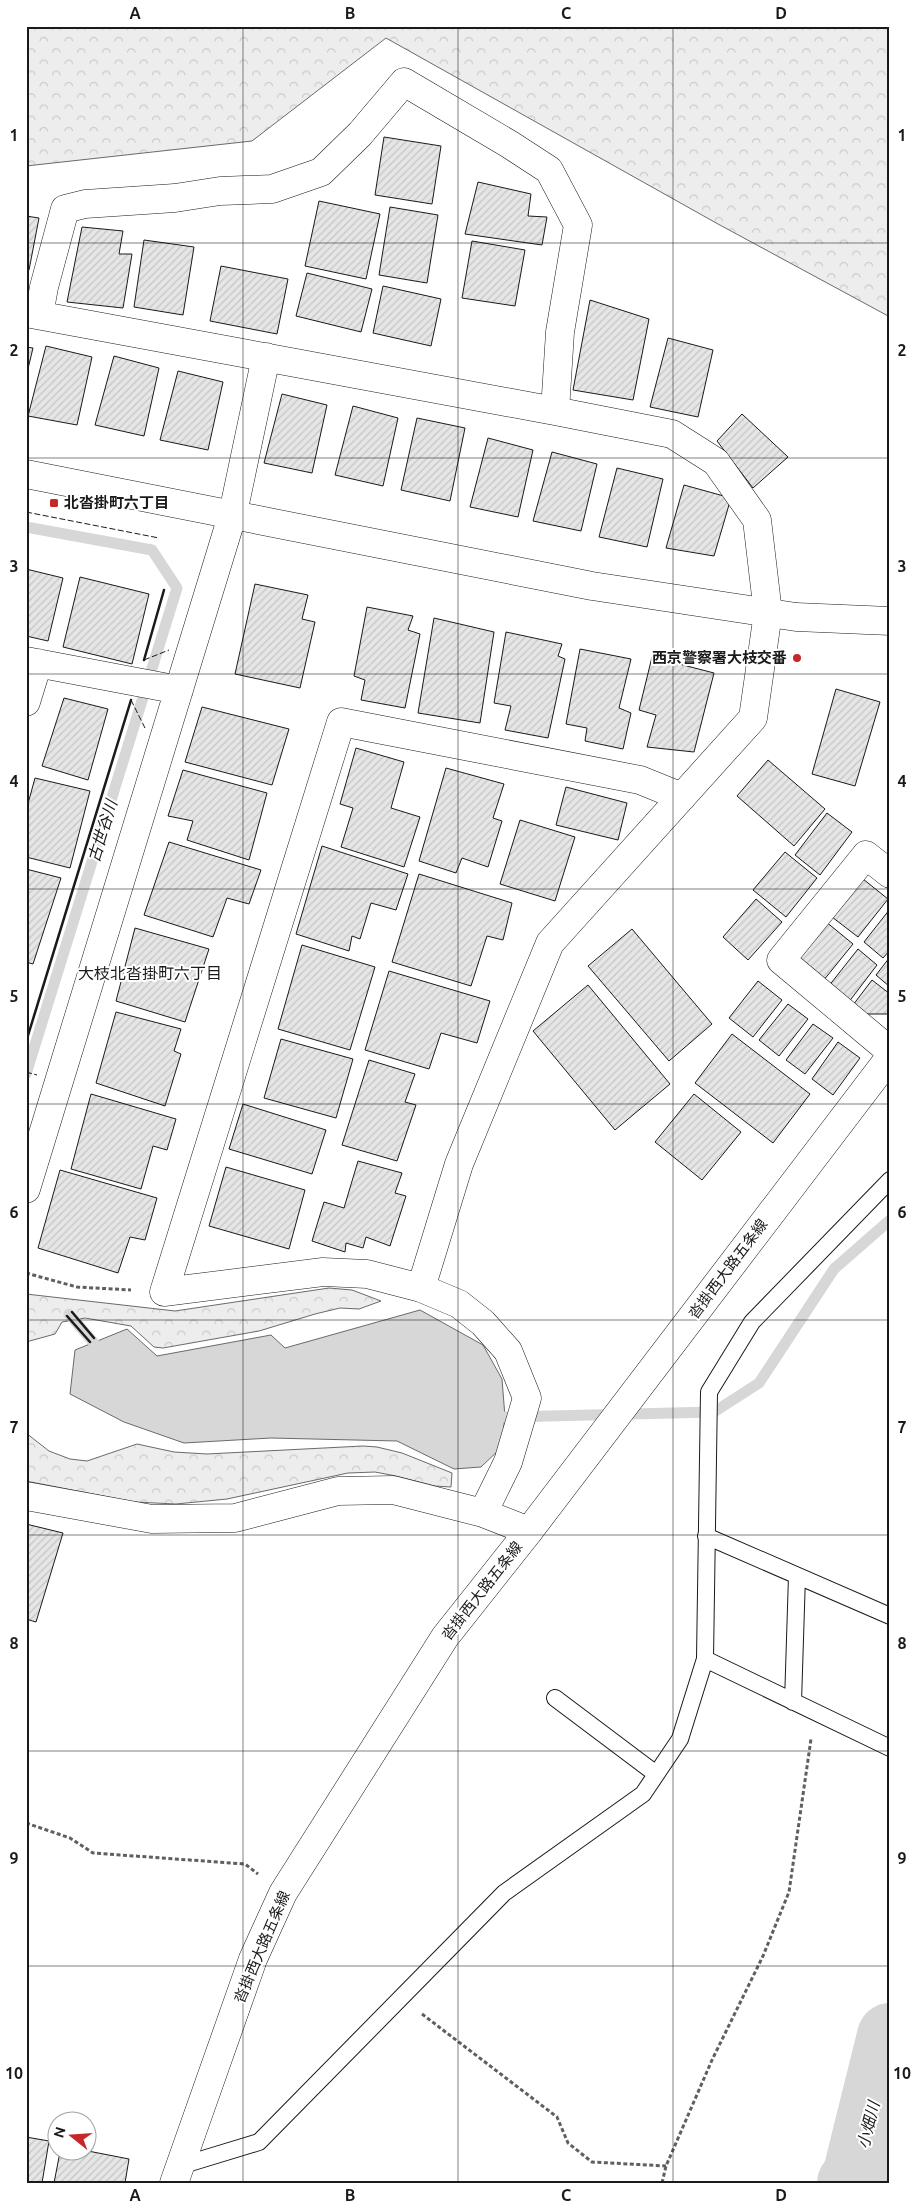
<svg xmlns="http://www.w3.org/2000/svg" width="916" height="2209" font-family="Ubuntu,'Noto Sans JP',sans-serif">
	<defs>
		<pattern id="forest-crowns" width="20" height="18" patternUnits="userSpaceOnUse" patternTransform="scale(1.25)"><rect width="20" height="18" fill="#ededed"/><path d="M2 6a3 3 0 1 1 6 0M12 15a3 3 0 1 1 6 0" fill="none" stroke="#cbcbcb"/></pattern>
		<pattern id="building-hatch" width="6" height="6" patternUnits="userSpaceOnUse" patternTransform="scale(1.25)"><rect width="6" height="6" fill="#e6e6e6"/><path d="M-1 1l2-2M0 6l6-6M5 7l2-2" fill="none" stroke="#c5c5c5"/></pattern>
	</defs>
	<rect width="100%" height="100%" fill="#fff"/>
	<path fill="url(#forest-crowns)" stroke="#6a6a6a" d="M26,26H890V317L718,224L386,38L252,141L26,166Z
		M329,1288L352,1290L381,1301L359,1309L340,1308L315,1314L259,1331L163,1348L154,1347L131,1326L85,1318L62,1322L55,1334L26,1342V1294L175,1311Z
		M26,1433L49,1451L70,1459L87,1461L137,1444L174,1452L207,1454L363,1446L377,1447L402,1453L452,1473L451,1487L435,1486L396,1476L375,1472L348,1473L227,1499L176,1504L134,1502L26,1481Z"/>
	<path fill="#d7d7d7" stroke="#6a6a6a" d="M420,1310L483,1345L502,1379L505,1417L501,1448L481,1467L454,1469L397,1441L271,1438L184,1443L124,1422L70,1394L75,1350L127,1329L157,1356L271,1335L285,1348Z"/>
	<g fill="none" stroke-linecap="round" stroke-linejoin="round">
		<path stroke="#d7d7d7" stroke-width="11" d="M26,527L152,550L177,588L26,1074
			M69,1314L94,1343
			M505,1417L714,1412L759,1383L834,1269L890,1220"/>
		<path stroke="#d7d7d7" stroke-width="66" d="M850,2183L855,2177L890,2036"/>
	</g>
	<path fill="url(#building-hatch)" stroke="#1a1a1a" d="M384,137L441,146L432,204L375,195Z
		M478,182L531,194L528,216L547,217L542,245L465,234Z
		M319,201L380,214L366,279L305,266Z
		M390,207L438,215L427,283L379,275Z
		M26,216L39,218L29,270L26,269Z
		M82,227L123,231L119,254H132L123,308L67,302Z
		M144,240L194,247L183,315L134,307Z
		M472,241L525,250L515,306L462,298Z
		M221,266L288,279L277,334L210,321Z
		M307,273L372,289L361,332L296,316Z
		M383,286L441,299L431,346L373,333Z
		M590,300L649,319L633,400L573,390Z
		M668,338L713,350L698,417L650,407Z
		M46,346L92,357L77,425L28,416Z
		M26,347L33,348L26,377Z
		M114,356L159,368L144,436L95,425Z
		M178,371L223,382L208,450L160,440Z
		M282,394L327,405L312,473L264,463Z
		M353,406L398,418L383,486L335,475Z
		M742,414L788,457L753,488L717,441Z
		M417,418L465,428L450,501L401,490Z
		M488,438L533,450L518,517L470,507Z
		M552,452L597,464L581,531L533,521Z
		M617,468L663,479L647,547L599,537Z
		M684,485L731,498L714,556L666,548Z
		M26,569L63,578L48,641L26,636Z
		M80,577L149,594L132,664L63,647Z
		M255,584L308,595L302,619L315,622L300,688L235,674Z
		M367,607L413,616L408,630L420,634L405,708L361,700L365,680L354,676Z
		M434,618L494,632L480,723L418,713Z
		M506,632L562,644L558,656L565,659L548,738L505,730L511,706L494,703Z
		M580,649L631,659L619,708L631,713L623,749L585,741L587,728L566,724Z
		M652,657L714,673L694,752L647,747L656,715L639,710Z
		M836,689L880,702L855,786L812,774Z
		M64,698L108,709L88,780L42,766Z
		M202,707L289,729L272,785L185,762Z
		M356,748L404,762L391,808L420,817L404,867L341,847L353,808L340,804Z
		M768,760L825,809L794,846L737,796Z
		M446,768L504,784L493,818L502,821L488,867L462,858L456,873L419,861Z
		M183,770L267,793L249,860L187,840L193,821L168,816Z
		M35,778L90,791L70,868L26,857V811Z
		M566,787L627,803L618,840L556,825Z
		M827,813L852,832L820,875L795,855Z
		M520,820L575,837L555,901L500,884Z
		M169,842L261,870L249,904L227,898L213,937L144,915Z
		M322,846L408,874L396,910L371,903L360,939L352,936L349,951L296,934Z
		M785,852L817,878L786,917L753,890Z
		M26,869L61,878L33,964L26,962Z
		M419,874L512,903L503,940L487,936L471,986L392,962Z
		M863,879L888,899L858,937L832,917Z
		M756,899L782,922L748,960L723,937Z
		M890,909V950L883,958L864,942Z
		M825,921L853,944L823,981L795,959Z
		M135,928L209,949L185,1022L116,1001Z
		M632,929L712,1024L669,1061L588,966Z
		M302,945L375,967L350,1050L278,1029Z
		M858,949L877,965L848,1003L828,987Z
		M890,957V987L876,975Z
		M389,971L490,1001L477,1043L441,1033L429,1069L365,1050Z
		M872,980L890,994V1014H866L853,1005Z
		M758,981L782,1000L753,1037L729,1018Z
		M588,985L670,1084L615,1130L533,1031Z
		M788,1004L808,1019L779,1056L759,1040Z
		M116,1012L181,1029L174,1051L181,1054L165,1106L96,1083Z
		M813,1024L833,1038L805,1074L786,1060Z
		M732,1034L810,1094L773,1143L695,1083Z
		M281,1039L353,1059L336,1118L264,1098Z
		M838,1042L860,1058L833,1095L812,1079Z
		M369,1060L415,1074L405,1102L416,1105L397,1161L342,1145Z
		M91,1094L176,1119L167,1150L153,1146L141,1189L71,1169Z
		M694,1094L741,1132L702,1180L655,1142Z
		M243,1104L326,1130L312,1174L229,1149Z
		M358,1161L402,1173L395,1193L406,1196L390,1246L366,1237L363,1248L346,1243L345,1252L312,1241L324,1202L344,1208Z
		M226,1167L305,1190L289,1249L209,1226Z
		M60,1170L157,1198L145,1240L130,1237L118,1273L38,1248Z
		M26,1524L63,1533L36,1622L26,1619Z
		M26,2137L49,2141L42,2183H26Z
		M88,2151L129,2159L125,2183H54L60,2152Z"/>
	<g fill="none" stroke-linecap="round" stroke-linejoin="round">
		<g stroke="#1a1a1a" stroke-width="18">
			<path id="lane" d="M706,1536L890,1616
				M705,1659L890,1748
				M555,1698L656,1774
				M793,1702L797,1576
				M180,2166L259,2142L504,1893L643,1794L680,1739L705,1659L709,1392L752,1322L890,1180"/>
		</g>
		<g stroke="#1a1a1a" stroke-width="29">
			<path id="street" d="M26,313L555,411L672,434L716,462L757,520L768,613L753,718L550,943L459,1164L421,1288
				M39,315L44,287L65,209L85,204L175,198L220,191L272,189L321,172L360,134L404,82L509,144L549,170L578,225L560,332L555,411
				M26,661L179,690
				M26,702L38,663
				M890,874L866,855L781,960L890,1051
				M26,1189L233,513L266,357
				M26,1496L152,1519L235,1518L338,1491L393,1490L483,1513L529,1531
				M483,1513L508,1462L527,1398L508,1351L483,1323L459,1304L421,1288L367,1274L323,1272L164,1292L341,722L640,780L682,797"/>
		</g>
		<g stroke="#1a1a1a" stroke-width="29">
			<path id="secondary" d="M26,474L592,586L796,617L890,621
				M174,2183L253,1959L283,1893L445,1637L529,1531L890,1057"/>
		</g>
		<path stroke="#5f5f5f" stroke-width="3" stroke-dasharray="4 2.5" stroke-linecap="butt" d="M26,1273L77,1287L131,1290
			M26,1823L70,1838L93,1853L245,1864L258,1874
			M422,2014L557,2117L568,2143L592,2162L666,2166
			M662,2183L666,2166L712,2060L763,1956L789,1892L811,1739"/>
		<use href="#lane" stroke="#fff" stroke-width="16"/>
		<use href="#street" stroke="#fff" stroke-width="28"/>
		<use href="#secondary" stroke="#fff" stroke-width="28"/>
		<path stroke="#1a1a1a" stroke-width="1" stroke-dasharray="6 2.5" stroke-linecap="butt" d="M26,512L159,538
			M144,660L169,650
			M131,700L145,728
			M26,1072L37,1075
			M26,1100L29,1101"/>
		<path stroke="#1a1a1a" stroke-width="2.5" d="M144,660L164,590
			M26,1042L131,700
			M72,1312L94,1338
			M67,1316L90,1342"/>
	</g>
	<path fill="none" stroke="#1a1a1a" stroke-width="1" stroke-opacity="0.55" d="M243,26V2183M458,26V2183M673,26V2183M26,243H890M26,458H890M26,674H890M26,889H890M26,1104H890M26,1320H890M26,1535H890M26,1751H890M26,1966H890"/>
	<g fill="#c62828" stroke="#fff" stroke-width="2">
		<rect x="49" y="498" width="10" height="10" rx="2.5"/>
		<circle cx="797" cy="658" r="5"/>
	</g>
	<g text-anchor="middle" stroke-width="4" stroke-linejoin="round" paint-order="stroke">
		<g font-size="15" font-weight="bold" fill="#1a1a1a" stroke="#fff" text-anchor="start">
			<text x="64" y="508">北沓掛町六丁目</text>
			<text x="787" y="663" text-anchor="end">西京警察署大枝交番</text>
		</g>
		<g font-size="15" fill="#1a1a1a" stroke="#fff">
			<text transform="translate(728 1269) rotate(-53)" y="5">沓掛西大路五条線</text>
			<text transform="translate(482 1591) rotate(-52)" y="5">沓掛西大路五条線</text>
			<text transform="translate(262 1947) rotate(-67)" y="5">沓掛西大路五条線</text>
		</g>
		<g font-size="16" font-style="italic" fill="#1a1a1a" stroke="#fff">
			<text transform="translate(102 831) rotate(-73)" y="6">古世谷川</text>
			<text transform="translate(868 2125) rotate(-76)" y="6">小畑川</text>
		</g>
		<g font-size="16" fill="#1a1a1a" stroke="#fff">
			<text x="150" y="979">大枝北沓掛町六丁目</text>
		</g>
	</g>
	<rect width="916" height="2209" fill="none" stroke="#ffffff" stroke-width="55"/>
	<g transform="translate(72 2136) rotate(287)"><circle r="24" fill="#ffffff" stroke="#a3a3a3"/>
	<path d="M0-4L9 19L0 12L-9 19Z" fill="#c62828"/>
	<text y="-8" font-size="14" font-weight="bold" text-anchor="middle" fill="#1a1a1a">N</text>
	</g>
	<rect x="28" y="28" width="860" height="2154" fill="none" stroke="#1a1a1a" stroke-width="2"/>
	<g font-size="16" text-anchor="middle" font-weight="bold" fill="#1a1a1a">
		<text x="135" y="19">A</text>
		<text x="350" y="19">B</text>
		<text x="566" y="19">C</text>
		<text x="781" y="19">D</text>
		<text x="14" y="141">1</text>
		<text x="902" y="141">1</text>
		<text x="14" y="356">2</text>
		<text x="902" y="356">2</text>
		<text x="14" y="572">3</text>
		<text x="902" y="572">3</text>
		<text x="14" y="787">4</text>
		<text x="902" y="787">4</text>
		<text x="14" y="1002">5</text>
		<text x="902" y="1002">5</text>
		<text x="14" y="1218">6</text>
		<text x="902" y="1218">6</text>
		<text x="14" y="1433">7</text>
		<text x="902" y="1433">7</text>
		<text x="14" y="1649">8</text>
		<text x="902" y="1649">8</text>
		<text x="14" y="1864">9</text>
		<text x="902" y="1864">9</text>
		<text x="14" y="2079">10</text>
		<text x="902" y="2079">10</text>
		<text x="135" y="2201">A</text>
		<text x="350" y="2201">B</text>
		<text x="566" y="2201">C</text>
		<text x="781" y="2201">D</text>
	</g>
</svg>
